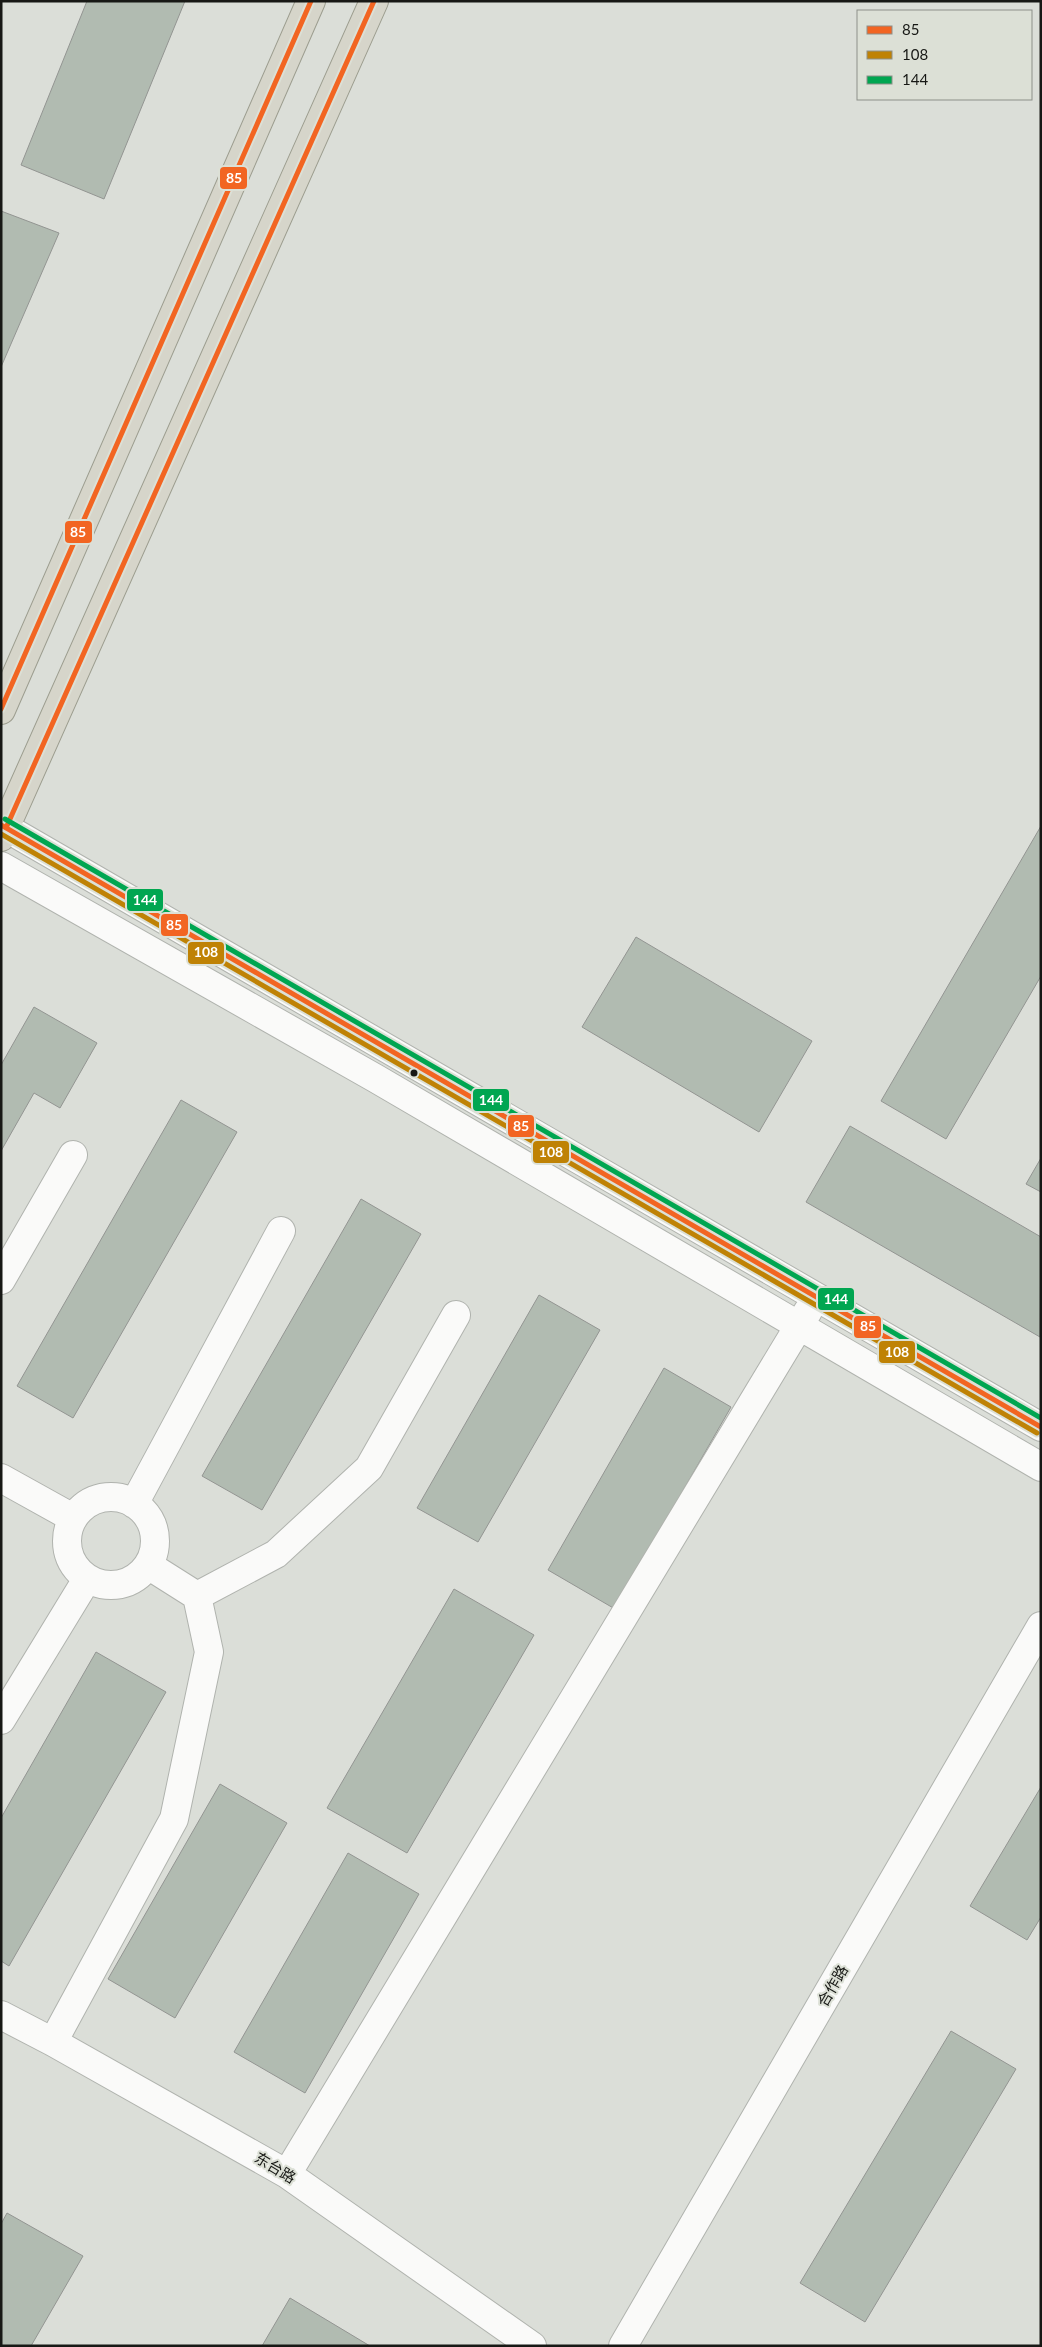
<svg xmlns="http://www.w3.org/2000/svg" width="1042" height="2347" font-family="Lato,'Noto Sans SC',sans-serif">
	<rect width="100%" height="100%" fill="#dbded8"/>
	<path fill="#b1bbb1" stroke="#939592" d="M87,1H185L104,199L21,165Z
		M1,211L59,233L1,367Z
		M1041,826V976L946,1139L881,1101Z
		M636,937L812,1041L759,1132L582,1027Z
		M34,1007L97,1043L60,1108L34,1093L1,1151V1065Z
		M181,1100L237,1132L73,1418L17,1386Z
		M850,1126L1041,1237L1040,1337L806,1202Z
		M1041,1158V1192L1026,1184Z
		M361,1199L421,1234L262,1510L202,1476Z
		M539,1295L600,1330L478,1542L417,1508Z
		M664,1368L731,1407L615,1609L548,1570Z
		M454,1589L534,1635L407,1853L327,1808Z
		M96,1652L166,1692L9,1966L1,1961V1818Z
		M220,1784L287,1823L175,2018L108,1979Z
		M1041,1787V1917L1027,1940L970,1906Z
		M348,1853L419,1894L305,2093L234,2052Z
		M951,2031L1016,2069L865,2322L800,2283Z
		M7,2213L83,2256L31,2346H1V2224Z
		M290,2298L370,2346H262Z"/>
	<g fill="none" stroke-linecap="round" stroke-linejoin="round">
		<g stroke="#b0b3ae" stroke-width="30">
			<path id="minor" d="M1,825L1041,1427
				M1,866L375,1078L1041,1467
				M1,1280L73,1155
				M1,1478L73,1518
				M67 1541a44 44 0 1 1 88 0a44 44 0 1 1-88 0Z
				M134,1504L281,1231
				M148,1565L197,1596
				M1,1720L87,1579
				M1,2015L53,2042L287,2174L532,2346
				M53,2042L174,1819L209,1652L197,1596L276,1554L369,1468L456,1315
				M287,2174L808,1311
				M623,2346L1041,1626"/>
		</g>
		<g stroke="#9c9d8f" stroke-width="30">
			<path id="highway" d="M1,710L311,1
				M1,837L374,1"/>
		</g>
		<use href="#minor" stroke="#fafaf9" stroke-width="28"/>
		<use href="#highway" stroke="#d6d5ca" stroke-width="28"/>
		<g stroke="#dce0d6" stroke-width="9">
			<path id="bus-1" d="M1,709L311,1
				M1,825L1041,1427
				M6,828L374,1"/>
		</g>
		<g stroke="#dce0d6" stroke-width="9">
			<path id="bus-2" d="M1,834L1037,1433"/>
		</g>
		<g stroke="#dce0d6" stroke-width="9">
			<path id="bus-3" d="M5,819L1041,1418"/>
		</g>
		<use href="#bus-1" stroke="#f26522" stroke-width="5"/>
		<use href="#bus-2" stroke="#bf8205" stroke-width="5"/>
		<use href="#bus-3" stroke="#00a651" stroke-width="5"/>
	</g>
	<circle fill="#171815" stroke="#dce0d6" stroke-width="2" cx="414" cy="1073" r="4.5"/>
	<g text-anchor="middle" stroke-width="4" stroke-linejoin="round" paint-order="stroke">
		<g font-size="15" fill="#171815" stroke="#dce0d6">
			<text transform="translate(833 1986) rotate(-60)" y="5">合作路</text>
			<text transform="translate(275 2168) rotate(31)" y="5">东台路</text>
		</g>
	</g>
	<g stroke="#dce0d6" stroke-width="2">
		<rect x="219" y="166" width="29" height="24" rx="5" fill="#f26522"/>
		<rect x="64" y="520" width="29" height="24" rx="5" fill="#f26522"/>
		<rect x="126" y="888" width="38" height="24" rx="5" fill="#00a651"/>
		<rect x="160" y="913" width="29" height="24" rx="5" fill="#f26522"/>
		<rect x="187" y="941" width="38" height="24" rx="5" fill="#bf8205"/>
		<rect x="472" y="1088" width="38" height="24" rx="5" fill="#00a651"/>
		<rect x="507" y="1114" width="28" height="24" rx="5" fill="#f26522"/>
		<rect x="532" y="1140" width="38" height="24" rx="5" fill="#bf8205"/>
		<rect x="817" y="1287" width="38" height="24" rx="5" fill="#00a651"/>
		<rect x="853" y="1315" width="29" height="24" rx="5" fill="#f26522"/>
		<rect x="878" y="1340" width="38" height="24" rx="5" fill="#bf8205"/>
	</g>
	<g font-size="14" text-anchor="middle" font-weight="bold" fill="#fff">
		<text x="234" y="183">85</text>
		<text x="78" y="537">85</text>
		<text x="145" y="905">144</text>
		<text x="174" y="930">85</text>
		<text x="206" y="957">108</text>
		<text x="491" y="1105">144</text>
		<text x="521" y="1131">85</text>
		<text x="551" y="1157">108</text>
		<text x="836" y="1304">144</text>
		<text x="868" y="1331">85</text>
		<text x="897" y="1357">108</text>
	</g>
	<rect width="1042" height="2347" fill="none" stroke="#171815" stroke-width="5"/>
	<rect x="857" y="10" width="175" height="90" fill="#dce0d6" stroke="#8d9089"/>
	<rect x="867" y="26" width="25" height="8" fill="#f26522" stroke="#8d9089"/>
	<text x="902" y="35" font-size="15" fill="#171815">85</text>
	<rect x="867" y="51" width="25" height="8" fill="#bf8205" stroke="#8d9089"/>
	<text x="902" y="60" font-size="15" fill="#171815">108</text>
	<rect x="867" y="76" width="25" height="8" fill="#00a651" stroke="#8d9089"/>
	<text x="902" y="85" font-size="15" fill="#171815">144</text>
</svg>
